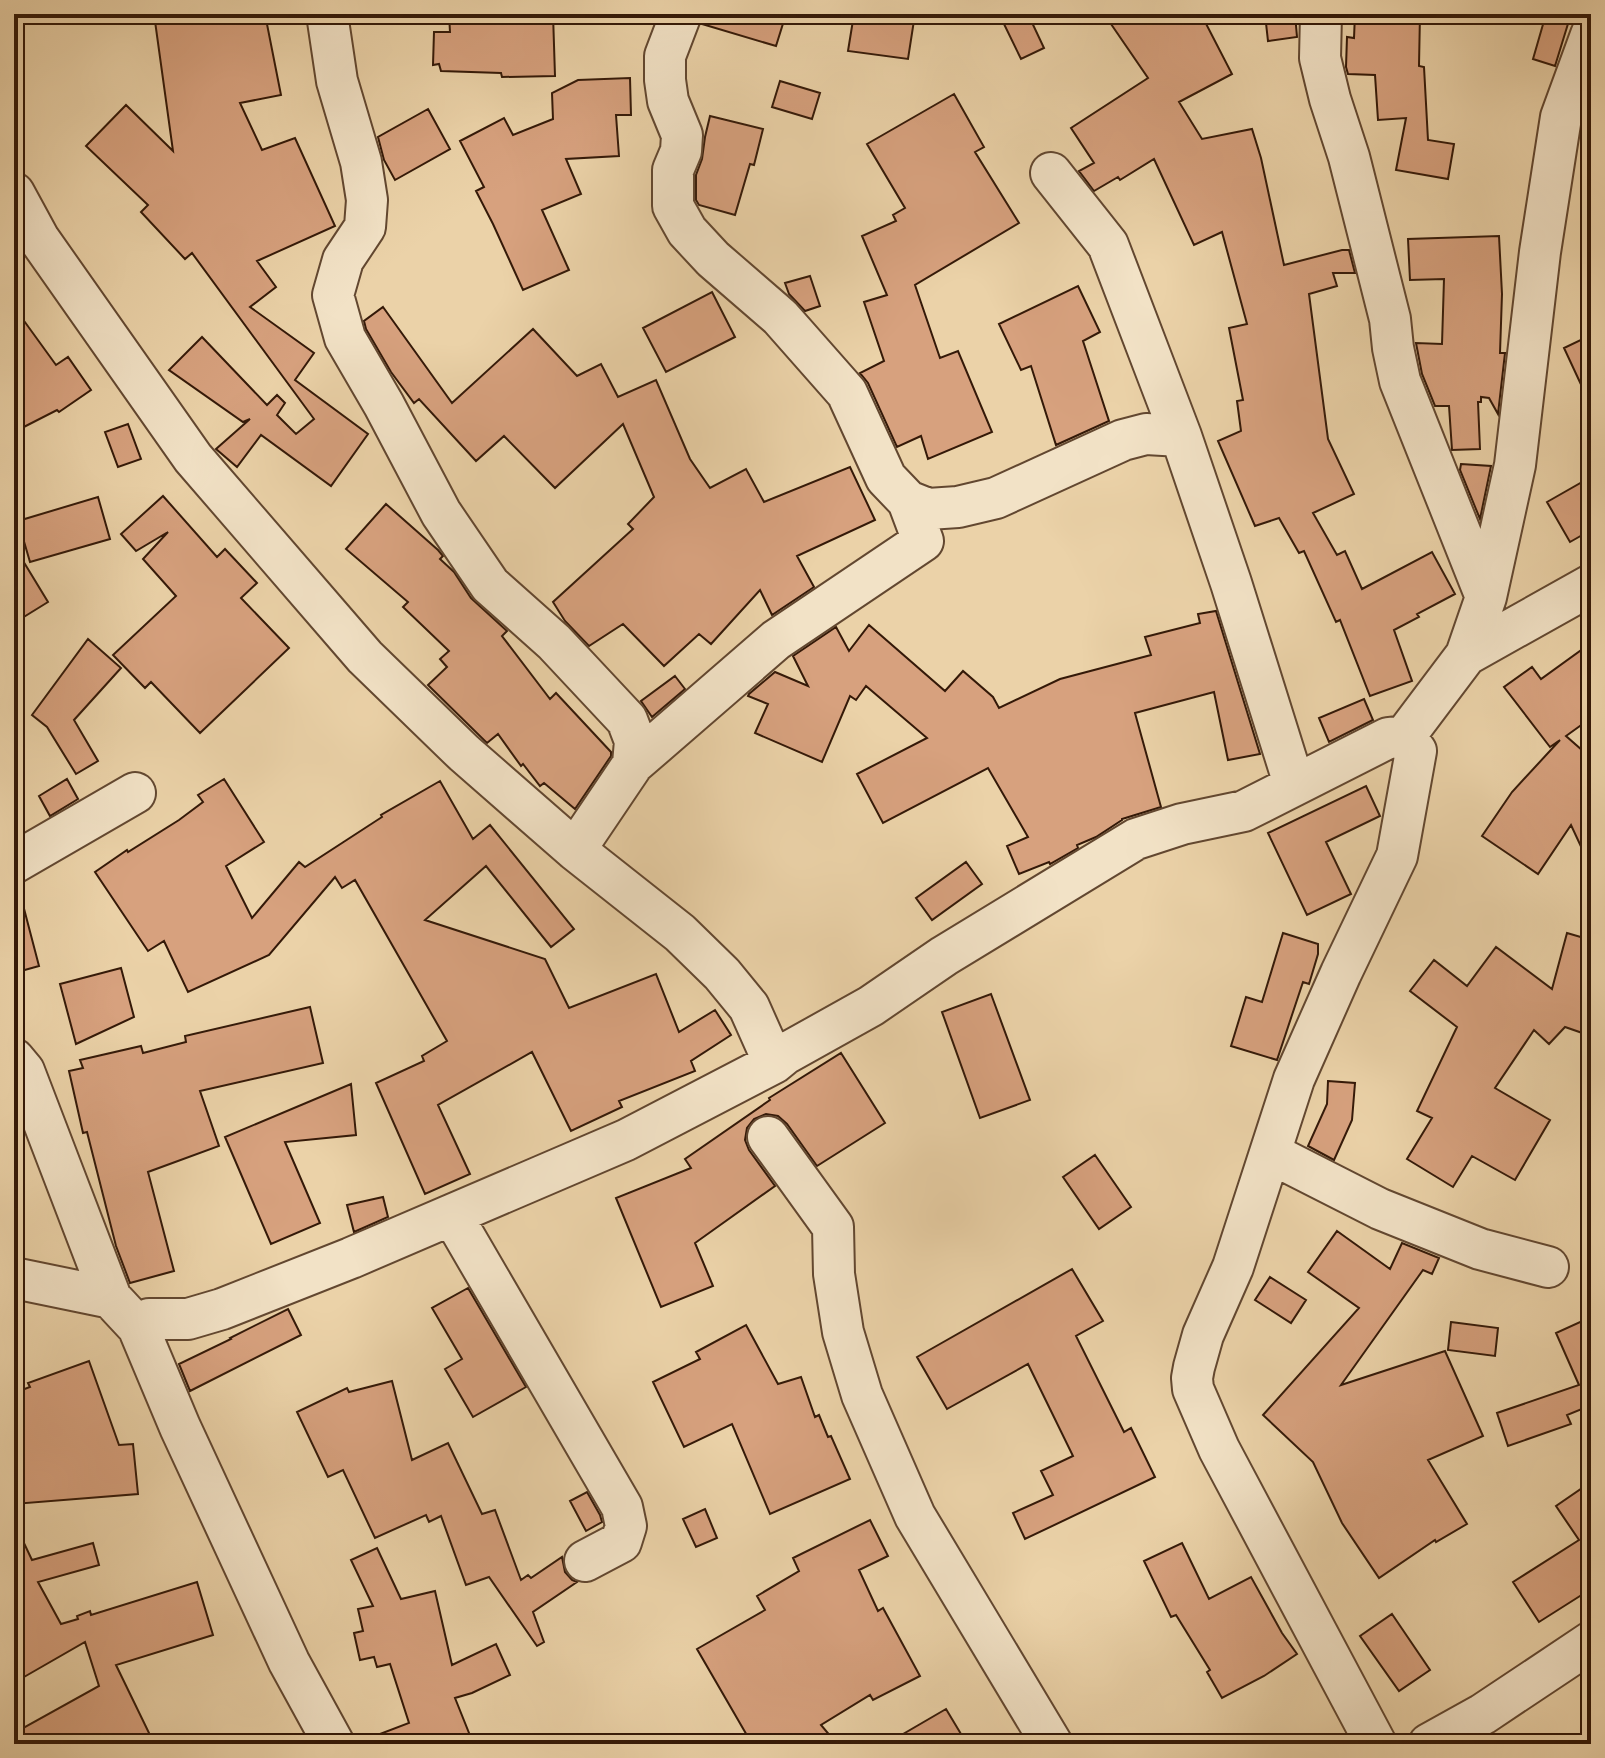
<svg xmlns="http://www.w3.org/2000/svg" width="1605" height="1758" font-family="'IM FELL Double Pica',serif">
	<rect width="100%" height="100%" fill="#ebd2a8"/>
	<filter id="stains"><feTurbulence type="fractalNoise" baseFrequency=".0025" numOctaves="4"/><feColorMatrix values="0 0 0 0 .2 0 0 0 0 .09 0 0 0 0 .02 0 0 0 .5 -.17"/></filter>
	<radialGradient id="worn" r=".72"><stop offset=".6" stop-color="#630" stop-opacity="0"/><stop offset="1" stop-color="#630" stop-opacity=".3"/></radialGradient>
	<path fill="#d7a17e" stroke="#341908" stroke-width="2" d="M154,14H265L281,95L240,103L262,150L295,138L335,226L257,261L276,287L250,307L314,353L295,380L368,434L331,486L261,435L237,467L216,449L250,419L243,422L169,370L202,337L267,405L277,395L285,403L277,415L296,434L314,419L192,253L185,259L141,212L148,205L86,146L126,105L173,151Z
		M449,14H553L555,76L502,77L501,73L441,71L439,64L433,65L434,32H450Z
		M703,14H786L776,46L702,24Z
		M854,14H915L908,59L848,51Z
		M1020,14H1028L1044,48L1021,59L1003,22Z
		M1124,14H1201L1232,74L1179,102L1202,139L1252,129L1261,158L1284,265L1342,250H1349L1355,273H1333L1337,286L1309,294L1328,439L1354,494L1313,513L1337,555L1345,551L1362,589L1432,552L1455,594L1417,614L1419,617L1394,630L1412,681L1370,696L1340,620L1336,622L1304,551L1299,553L1279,518L1255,526L1218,441L1241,431L1237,401L1243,400L1229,328L1247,324L1222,232L1194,245L1154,159L1120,180L1118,177L1094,191L1079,171L1094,163L1071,128L1148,78L1111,24Z
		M1265,14H1295L1297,37L1268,41Z
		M1355,14H1420L1419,66L1424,67L1428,140L1454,144L1448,179L1396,170L1406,118L1378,120L1375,75L1348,74L1346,67L1347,37L1354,38Z
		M1546,14H1571L1555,66L1533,59Z
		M630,78L631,115H616L619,156L566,159L581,194L542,210L569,270L523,290L493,224L476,191L484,187L460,141L504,118L513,135L553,119L552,93L578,80Z
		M780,81L820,93L812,119L772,107Z
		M954,94L984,147L975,152L1019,223L915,285L940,358L958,351L992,432L928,459L921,436L897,447L868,383L860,373L884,361L864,302L887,295L862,236L896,221L893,215L905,208L867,144Z
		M428,109L450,149L395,180L384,160L378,137Z
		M710,116L763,129L754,165L750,164L735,215L699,205L696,200V175L702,159L705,137Z
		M1499,236L1502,294L1500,353H1505L1498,414L1489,398L1481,397V402H1478L1480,449L1452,450L1449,406H1435L1422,374L1416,343L1442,344L1444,279L1410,280L1408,239Z
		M810,276L820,306L805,311L789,294L785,283Z
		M1078,286L1100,332L1083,341L1109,421L1056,445L1031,366L1021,370L999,324Z
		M712,292L735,337L666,372L643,328Z
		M14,307L56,365L68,357L91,390L59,412L57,410L14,432Z
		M383,307L452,403L533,329L577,376L601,364L618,397L656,380L690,459L710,488L746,469L764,502L850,467L875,520L797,556L814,587L772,615L760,590L711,644L699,634L664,666L623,624L589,646L565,621L553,602L633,529L628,524L654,497L623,424L555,488L504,436L476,461L419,399L414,403L391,372L366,329L364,321Z
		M1591,335V406L1564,348Z
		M128,424L141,459L118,467L105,432Z
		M1461,464L1491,466L1480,519L1460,470Z
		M1591,477V530L1570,542L1547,502Z
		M163,496L217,557L225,549L257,583L241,598L289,648L200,733L151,682L145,688L113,655L176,596L143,559L168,532L136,551L121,534Z
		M98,497L110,539L30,562L18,521Z
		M386,504L438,550L443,556L440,559L454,572L471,598L507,631L502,636L550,699L556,693L611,752V756L575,809L544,783L540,786L523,764L521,766L498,734L487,743L428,685L447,667L440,659L449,651L403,607L408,602L346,549Z
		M14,546L48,602L14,623Z
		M1216,611L1260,754L1228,760L1214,692L1135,713L1161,807L1122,819V820L1096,837L1077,845L1078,848L1050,864L1049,862L1019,874L1007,846L1028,837L988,768L883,823L857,774L927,738L866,686L856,700L850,696L822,762L755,733L768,704L748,696L749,694L775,672L808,686L793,656L836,627L849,651L869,625L945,691L963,671L993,697L999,708L1060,679L1151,655L1145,637L1200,623L1198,614Z
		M88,639L121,668L74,720L98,761L76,774L47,727L32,715Z
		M1591,643V718L1566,736L1591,758V868L1571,825L1538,874L1482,836L1512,792L1560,740L1550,747L1504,687L1532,667L1541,679Z
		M675,676L685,689L652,717L641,701Z
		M1364,699L1373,720L1329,742L1319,718Z
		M67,779L78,799L50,816L39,796Z
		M224,779L264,842L226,866L252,918L299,862L305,867L382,817L381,815L440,781L473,839L490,825L574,929L551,947L486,866L425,920L545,959L569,1008L656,974L679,1032L715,1010L731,1035L691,1061L695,1071L619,1101L622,1107L571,1131L532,1052L438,1105L470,1174L425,1194L376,1083L424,1061L422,1056L447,1041L355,880L342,888L335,877L269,955L188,992L164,941L148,951L95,872L127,850L128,852L179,820L203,802L198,795Z
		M1366,786L1380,816L1326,842L1351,894L1307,915L1268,833Z
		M966,862L982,884L932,920L916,898Z
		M22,901L39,966L14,973V902Z
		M1283,933L1318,944V954L1309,984L1303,982L1277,1060L1231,1046L1246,997L1262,1002Z
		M1567,933L1591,940V1036L1565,1027L1549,1044L1534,1030L1495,1088L1550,1120L1515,1180L1472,1156L1453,1187L1407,1159L1432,1118L1417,1111L1457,1027L1410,991L1434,960L1467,986L1496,947L1552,989Z
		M121,968L134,1017L76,1044L60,984Z
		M991,994L1030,1100L980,1118L942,1012Z
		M310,1007L323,1063L200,1091L219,1146L148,1172L174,1271L130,1283L116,1246L87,1132L83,1133L69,1071L83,1068L80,1060L141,1046L143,1053L186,1042L185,1036Z
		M841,1053L885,1123L817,1166L787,1124L778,1116L766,1114L754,1119L747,1128L745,1140L749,1150L775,1186L695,1243L713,1286L661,1307L616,1198L691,1168L685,1159L770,1100L769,1098Z
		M1328,1081L1355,1083L1352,1120L1334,1160L1308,1146L1327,1104Z
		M351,1084L356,1135L285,1142L320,1223L271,1244L225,1137Z
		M1095,1155L1131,1207L1099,1229L1063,1177Z
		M383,1197L388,1217L354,1232L347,1205Z
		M1337,1231L1390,1269L1402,1243L1439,1258L1432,1274L1423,1270L1341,1385L1445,1351L1483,1436L1428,1460L1467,1524L1436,1542L1435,1540L1379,1578L1342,1523L1313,1462L1263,1415L1359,1308L1308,1272Z
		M1072,1269L1103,1321L1076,1336L1124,1432L1131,1428L1155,1477L1025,1539L1013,1513L1053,1495L1041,1471L1073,1456L1028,1364L947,1409L917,1357Z
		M1270,1277L1306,1300L1291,1323L1255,1300Z
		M468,1288L526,1387L473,1417L445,1369L462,1359L432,1308Z
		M288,1309L301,1335L190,1391L179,1364L231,1339L230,1338Z
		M1591,1317V1411L1589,1406L1567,1415L1571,1424L1508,1446L1497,1413L1579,1385L1556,1333Z
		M1451,1322L1498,1328L1495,1356L1448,1350Z
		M746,1325L778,1384L801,1377L815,1417L819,1415L828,1437L831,1436L850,1479L770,1514L732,1424L684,1447L653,1382L700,1359L696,1352Z
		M89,1361L119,1445L133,1444L138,1494L14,1504V1393L30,1387L28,1383Z
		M392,1381L412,1460L448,1443L482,1514L495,1510L521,1580L528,1575L531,1578L562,1557L565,1572L572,1580L577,1582L533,1612L544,1642L537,1646L489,1577L466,1585L441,1516L429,1522L426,1515L375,1538L343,1470L328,1477L297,1412L347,1388L349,1392Z
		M1591,1482V1589L1539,1622L1513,1582L1579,1540L1556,1506Z
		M587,1492L600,1515L602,1522L586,1531L570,1501Z
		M705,1509L717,1538L696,1547L683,1519Z
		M870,1520L888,1556L859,1570L878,1611L883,1608L920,1676L873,1700L870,1695L821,1725L837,1744H752L697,1649L765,1610L757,1596L799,1571L793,1558Z
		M14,1522L32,1560L93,1543L99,1565L38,1582L61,1624L78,1619L77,1616L90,1611L91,1615L197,1582L213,1635L116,1665L150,1735L131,1744H14V1733L99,1686L85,1642L24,1677L14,1659Z
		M1182,1543L1209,1599L1251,1577L1282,1633L1297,1654L1264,1676L1222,1698L1207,1672L1210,1670L1176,1615L1171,1617L1144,1561Z
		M377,1548L401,1599L435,1591L452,1665L496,1644L510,1675L472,1693L455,1698L471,1738L457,1744H359V1742L409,1723L390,1664L377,1667L374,1657L360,1660L354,1633L363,1631L358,1609L373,1606L351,1560Z
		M1392,1614L1430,1670L1399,1691L1360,1636Z
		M946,1709L967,1744H886Z"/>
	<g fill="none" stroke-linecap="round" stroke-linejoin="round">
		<g stroke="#624730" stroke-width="44">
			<path id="minor" d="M327,14L337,81L361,162L367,200L365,227L343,260L333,295L345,338L384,405L441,513L490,585L554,642L627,720L635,741L633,764L575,850
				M681,14L665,56V80L668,101L682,135L681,151L673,170V206L687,231L713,259L780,317L847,393L886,478L908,501L928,509L958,507L996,498L1123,440L1146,434L1181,436
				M1321,14L1320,58L1330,99L1349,157L1390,319L1393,348L1400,381L1486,597
				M1051,173L1108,245L1181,436L1231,583L1294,784
				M14,193L39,239L193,458L365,657L464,753L575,850L680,933L722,974L749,1007L774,1063
				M1466,655L1591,585
				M633,764L776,640L923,541L908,501
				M14,863L135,793
				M14,1059L24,1071L111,1298
				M768,1137L833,1227L834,1274L843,1332L862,1395L915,1516L1052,1744
				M1270,1153L1380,1209L1480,1249L1548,1267
				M452,1215L622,1507L626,1526L621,1542L585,1561
				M14,1278L111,1298L138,1327L180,1427L289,1662L334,1744
				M138,1327L149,1319H188L222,1309L351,1258L626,1140L774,1063L785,1054L871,1006L944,956L1136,839L1182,824L1244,811L1388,738L1405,736L1466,655L1486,597L1515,465L1540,252L1561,117L1591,35
				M1376,1744L1219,1449L1193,1389L1192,1378L1194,1367L1203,1335L1233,1267L1294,1079L1341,973L1397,856L1416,751L1405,736
				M1429,1744L1483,1714L1591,1642"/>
		</g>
		<use href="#minor" stroke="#f2e2c6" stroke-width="40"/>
	</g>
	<rect width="1605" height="1758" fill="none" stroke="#ebd2a8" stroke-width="48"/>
	<rect x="16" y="16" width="1573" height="1726" fill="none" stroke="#341908" stroke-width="4"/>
	<rect x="24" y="24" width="1557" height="1710" fill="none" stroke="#341908" stroke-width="2"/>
	<rect width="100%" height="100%" filter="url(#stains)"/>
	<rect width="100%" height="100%" fill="url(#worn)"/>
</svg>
